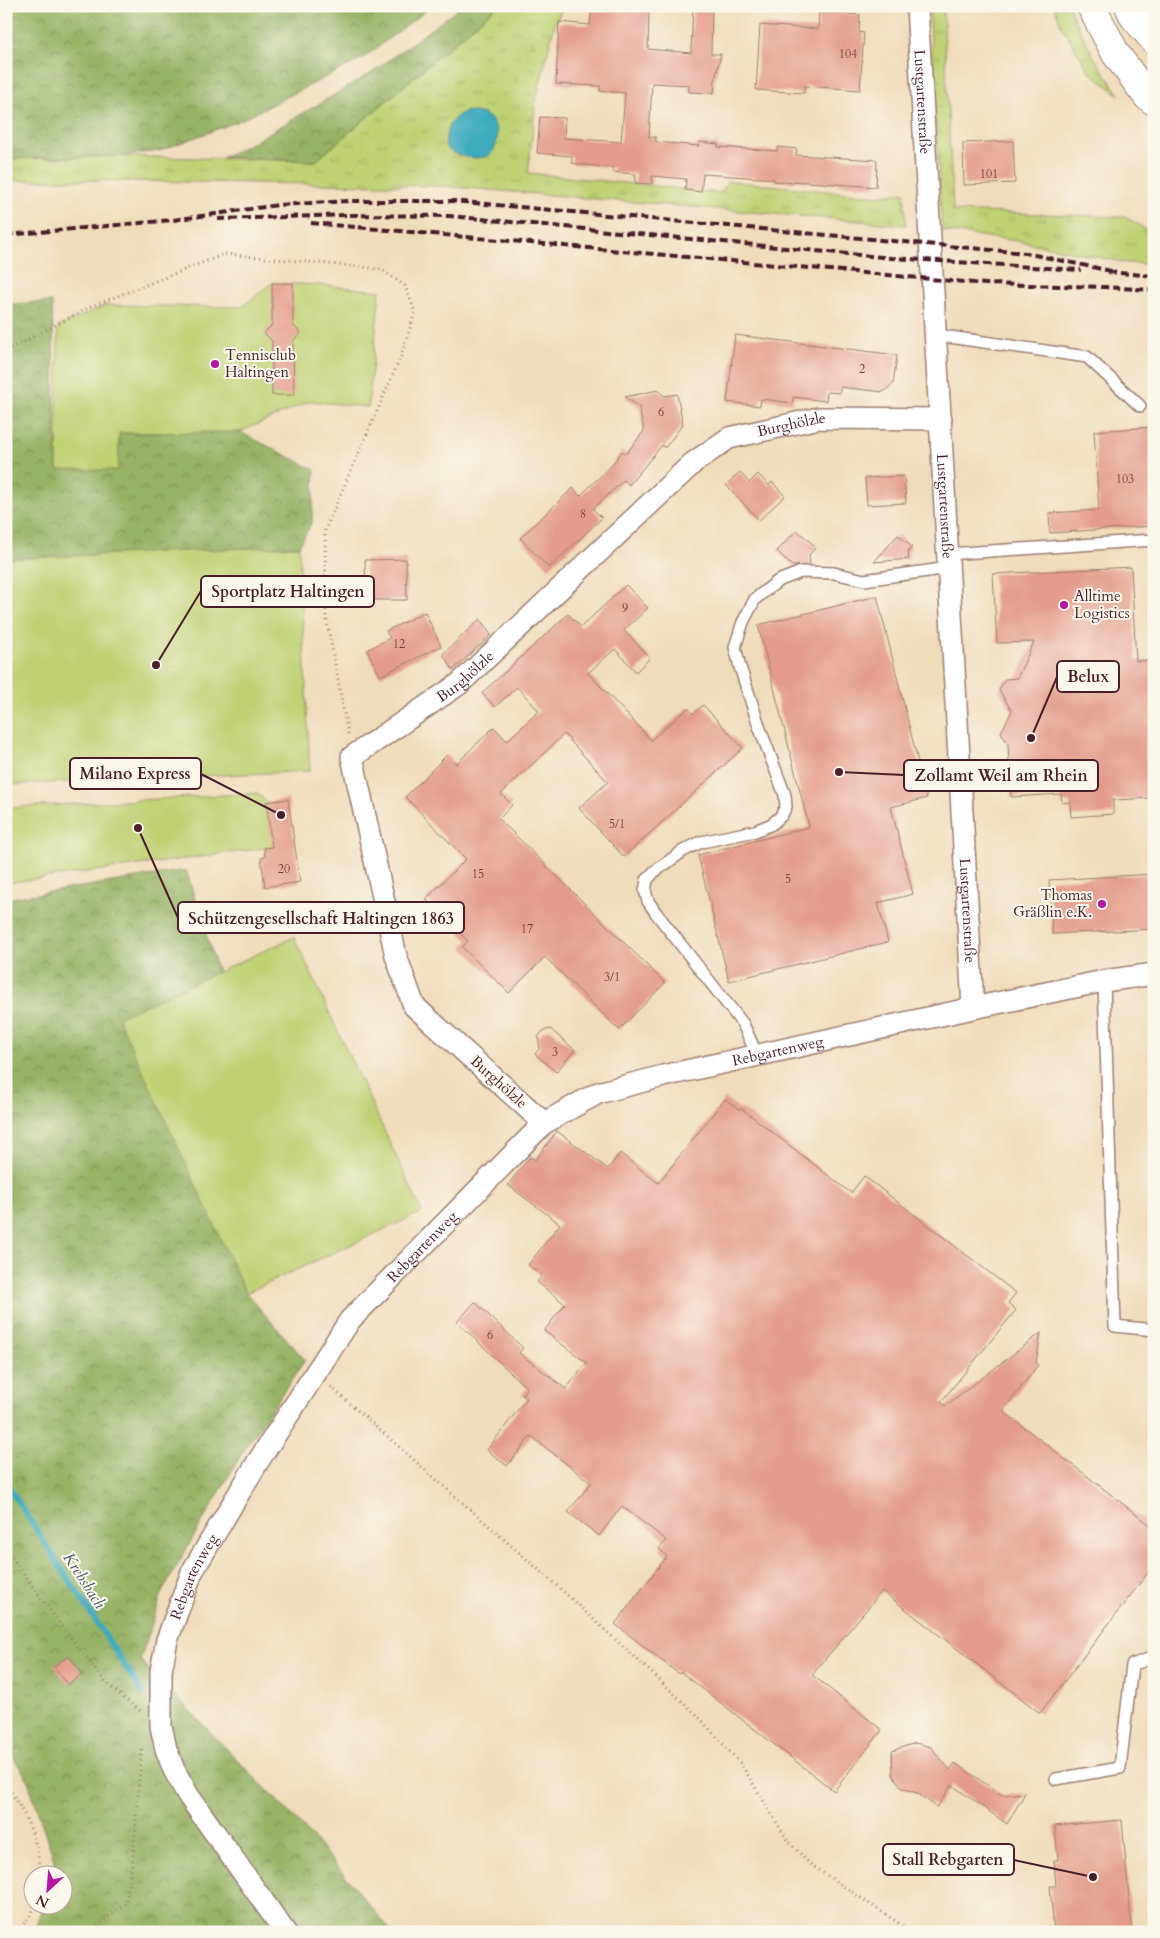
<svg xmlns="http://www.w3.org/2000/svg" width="1160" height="1938" font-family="Cardo,serif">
	<defs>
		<pattern id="grass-tufts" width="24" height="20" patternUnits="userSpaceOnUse" patternTransform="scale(1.25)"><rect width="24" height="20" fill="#bfd173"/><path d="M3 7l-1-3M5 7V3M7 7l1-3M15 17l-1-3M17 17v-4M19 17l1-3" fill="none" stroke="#a6b364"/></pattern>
		<pattern id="forest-crowns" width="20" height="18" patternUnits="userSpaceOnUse" patternTransform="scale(1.25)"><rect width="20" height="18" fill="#97b365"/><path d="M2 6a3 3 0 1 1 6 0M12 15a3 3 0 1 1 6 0" fill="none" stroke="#7d9153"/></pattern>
	</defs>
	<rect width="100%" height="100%" fill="#fbf7ec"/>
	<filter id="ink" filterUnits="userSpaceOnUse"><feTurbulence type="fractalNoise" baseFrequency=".02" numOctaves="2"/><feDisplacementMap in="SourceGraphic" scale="10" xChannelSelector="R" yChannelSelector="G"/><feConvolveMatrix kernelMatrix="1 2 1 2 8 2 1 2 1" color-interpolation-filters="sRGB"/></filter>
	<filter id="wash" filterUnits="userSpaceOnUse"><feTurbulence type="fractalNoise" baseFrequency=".0096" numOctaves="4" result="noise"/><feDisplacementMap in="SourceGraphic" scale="20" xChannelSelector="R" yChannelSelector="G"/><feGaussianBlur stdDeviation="1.12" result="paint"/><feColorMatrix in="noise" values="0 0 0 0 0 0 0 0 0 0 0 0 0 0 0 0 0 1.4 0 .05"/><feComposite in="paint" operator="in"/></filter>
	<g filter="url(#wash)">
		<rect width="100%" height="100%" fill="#efdcba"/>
		<path fill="url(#grass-tufts)" stroke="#84784f" d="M497,6H564L555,23L536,99L528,173L721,193L728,181L877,196L904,192L906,225L442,186L68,180L6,181V159L119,156L316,161Z
			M929,6H943L953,211L1125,217L1154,234V264L1127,263L1019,241L942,231Z
			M1054,6H1070L1071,13L1094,57L1119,95L1089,71L1061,25Z"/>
		<path fill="url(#forest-crowns)" stroke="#706948" d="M6,6H432L362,59L241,120L159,151L119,156L6,159Z
			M462,6H497L316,161L223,157L254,142L373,72Z
			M52,302L57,470L119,433L240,432L315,470L312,522L299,546L6,559V304Z
			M186,870L218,972L119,1018L246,1293L305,1360L242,1453L163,1590L140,1660L310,1834L392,1932H33L37,1927L43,1906H62V1876L51,1875L55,1863L27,1778L6,1747V899Z"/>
		<path fill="#bfd173" stroke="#84784f" d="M272,283L322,285L380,291L368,407L310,401L240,432L119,433L118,470H57L58,327L106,305L242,307Z
			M299,546L310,771L6,785V559Z
			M258,793L266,802L273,847L6,883V808Z
			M294,937L422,1212L246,1293L118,1018Z"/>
		<path fill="#3eabbd" stroke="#446574" d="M465,111C471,112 482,112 487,116C498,123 500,141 493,151C484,164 455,156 446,148C445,128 448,122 465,111Z"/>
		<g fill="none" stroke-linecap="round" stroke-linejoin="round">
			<path stroke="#3eabbd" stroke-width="6" d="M6,1483L142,1692"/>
		</g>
		<g id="blocks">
			<path fill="#e49b8b" d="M592,6L649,7L648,49L691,53L693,6H712L711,54H721L715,80L714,93L689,92V85L652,83L649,137H656V142L699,146V142L718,144V147L777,151L778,147L797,149L796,155L877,160L876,187L794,181V183L774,181V179L703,174L701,192L685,190L686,179L652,176V184L635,183L636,174L613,172L614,168L576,164L572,163V156L537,153L540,117L565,118L564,138L621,142L625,93L600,91V86L556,84L559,22L590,25Z
				M819,12L860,15L859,32L864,33L860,90L805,86L804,93L756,90L760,25L818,29Z
				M1013,141L1015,183L964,185L963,143Z
				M272,283H293V325L301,333L293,341L294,395H272V341L264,333L272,325Z
				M735,335L897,355L893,384L883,392L840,387V393L827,392L826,401L793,397V403L761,399L760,406L727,402Z
				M658,390L664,396L677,394L683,424L665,448L662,445L629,485L624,480L593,509L602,518L549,568L520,538L573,488L580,496L611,466L622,451L626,454L644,431L639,407L625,397Z
				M1154,427V526L1050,533L1049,513L1099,510L1094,431Z
				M740,472L749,483L758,474L769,486L772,482L785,496L759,520L726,485Z
				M904,476L906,503L867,505L865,478Z
				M797,530L816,547L809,555L810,565L792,566L777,551Z
				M898,535L912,547L908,552L909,559L874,562Z
				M406,559L407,600H366L365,560Z
				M1131,567L1136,661L1154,660V798L1113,800V814L1071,817L1070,802L1062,803L1061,794L1011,797L1008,744L1001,732L1012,711L999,690L1005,679L1017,678L1034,642L997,643L993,574Z
				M626,585L648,608L624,630L650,658L636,672L615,649L588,673L651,740L688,708L693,714L703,705L743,748L624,857L579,808L608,782L564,734L501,794L512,805L499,819L665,983L619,1030L545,957L509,993L462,947L468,941L426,899L466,859L405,797L447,755L456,764L494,727L507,741L539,711L517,687L495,707L482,693L568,614L581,627Z
				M877,596L927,798L891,807L913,894L878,903L888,942L729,981L698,855L809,827L758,625Z
				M425,612L441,646L380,676L367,650L390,638L386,631Z
				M480,619L491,635L453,670L443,654Z
				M288,799L300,882L265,887L261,858L265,857L264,848L272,847L266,802Z
				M1154,874V929L1052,934L1049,880Z
				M550,1029L575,1050L556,1072L535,1054L540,1048L538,1037L543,1031Z
				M725,1099L740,1110L741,1108L851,1193L864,1176L1016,1293L1008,1303L1016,1310L941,1402L945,1406L1041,1333L1036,1363L1038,1365L1003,1411L1154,1528V1565L1040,1713L882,1591L812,1675L882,1730L834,1791L681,1672L679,1674L615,1624L667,1556L659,1549L666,1540L622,1506L599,1536L568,1512L591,1483L531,1436L507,1466L487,1450L527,1398L522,1395L527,1388L457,1322L475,1302L523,1348L519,1353L566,1389L587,1363L544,1331L565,1304L537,1282L542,1276L528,1265L560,1224L508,1185L530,1157L535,1160L557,1131L608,1169L620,1153L658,1183Z
				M69,1656L83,1674L68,1685L54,1666Z
				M915,1743L931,1747L950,1770L955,1763L1002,1795L1025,1793L1007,1824L952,1785L937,1807L917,1793L902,1788L893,1775L892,1751Z
				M1122,1820L1132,1932H1054L1050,1886H1056L1054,1860H1058L1055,1826Z"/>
		</g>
	</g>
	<g filter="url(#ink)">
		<use href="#blocks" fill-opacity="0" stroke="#9c7e72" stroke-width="1"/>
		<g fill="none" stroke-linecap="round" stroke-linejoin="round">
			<g stroke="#9c7e72" stroke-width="14">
				<path id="service" d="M936,335L1087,357L1140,406
					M948,554L1153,540
					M1104,981L1115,1326L1154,1330
					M757,1055L743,1024L656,913L648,901L645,891L647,880L654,872L683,851L701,842L755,831L772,824L781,816L786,807L785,795L760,729L740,667L735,647L743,622L755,599L778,581L801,572L834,573L864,580L949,568
					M1056,1779L1120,1768L1132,1665L1154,1657"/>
			</g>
			<g stroke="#9c7e72" stroke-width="24">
				<g id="minor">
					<path id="s1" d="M917,6L973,1008"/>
					<path id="s2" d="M544,1123L414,1006L396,956L352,757L459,684L693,463L729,438L819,418L941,419"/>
					<path id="s3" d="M285,1932L188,1795L174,1770L166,1749L161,1726V1671L167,1640L192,1572L257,1463L350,1320L544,1123L598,1093L663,1076L973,1008L1104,981L1154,974"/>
				</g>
			</g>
			<g stroke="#9c7e72" stroke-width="30">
				<path id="motorway" d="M1091,6L1116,54L1147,96L1154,101
					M1129,6L1134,17L1154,40"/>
			</g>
			<path stroke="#9c7e72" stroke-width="3" stroke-dasharray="1 4" stroke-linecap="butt" d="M6,351L92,306L225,254L381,269L405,286L415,312L402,354L325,530L326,616L348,734
				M331,1387L564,1592L696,1714L741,1764L788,1841L810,1864L912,1932
				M6,1549L59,1623L106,1683L140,1711
				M6,1784C24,1811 41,1843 39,1876
				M18,1932L32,1913L34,1906
				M89,1932L126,1903L133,1856L142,1746"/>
			<use href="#service" stroke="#fff" stroke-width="11"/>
			<use href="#minor" stroke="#fff" stroke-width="21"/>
			<use href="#motorway" stroke="#fff" stroke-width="28"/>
			<path stroke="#4a1f2b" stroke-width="4" stroke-dasharray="8 4" stroke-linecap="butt" d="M218,219L349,215L449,216L891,258L1081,270
				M311,223L986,284L1104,287L1154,290
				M6,235L173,220L278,205L348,201H453L1025,253L1116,272
				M1108,272L1154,276"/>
		</g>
	</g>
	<g fill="#b5179e" stroke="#fbf7ec" stroke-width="2">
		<circle cx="215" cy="364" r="5"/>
		<circle cx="1064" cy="605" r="5"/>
		<circle cx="1102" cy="904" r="5"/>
	</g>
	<g text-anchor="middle" stroke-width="4" stroke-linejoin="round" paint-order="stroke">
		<g font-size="12" fill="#703e43">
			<text x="848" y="58">104</text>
			<text x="989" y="178">101</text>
			<text x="862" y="373">2</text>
			<text x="661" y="416">6</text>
			<text x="1125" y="483">103</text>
			<text x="583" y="518">8</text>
			<text x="625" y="612">9</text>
			<text x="399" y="648">12</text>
			<text x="617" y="828">5/1</text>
			<text x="284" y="873">20</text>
			<text x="478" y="878">15</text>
			<text x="788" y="883">5</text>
			<text x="527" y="933">17</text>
			<text x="612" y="981">3/1</text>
			<text x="555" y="1056">3</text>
			<text x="490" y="1339">6</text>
		</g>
		<g font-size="15" fill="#4a1f2b" stroke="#fbf7ec">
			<text dy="5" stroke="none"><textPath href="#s1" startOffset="96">Lustgartenstraße</textPath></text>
			<text dy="5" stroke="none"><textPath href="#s2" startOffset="991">Burghölzle</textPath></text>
			<text dy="5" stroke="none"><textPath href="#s1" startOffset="501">Lustgartenstraße</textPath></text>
			<text dy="5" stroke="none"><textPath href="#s2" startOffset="571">Burghölzle</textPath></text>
			<text dy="5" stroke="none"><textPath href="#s1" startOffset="906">Lustgartenstraße</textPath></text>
			<text dy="5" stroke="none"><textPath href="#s3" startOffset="1222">Rebgartenweg</textPath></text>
			<text transform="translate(499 1082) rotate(42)" y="5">Burghölzle</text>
			<text dy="5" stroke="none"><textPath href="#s3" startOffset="802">Rebgartenweg</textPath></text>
			<text dy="5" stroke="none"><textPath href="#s3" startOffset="398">Rebgartenweg</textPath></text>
		</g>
		<g font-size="15" fill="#4a1f2b" stroke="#fbf7ec" text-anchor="start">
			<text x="225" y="360">Tennisclub<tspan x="225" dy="17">Haltingen</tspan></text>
			<text x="1074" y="601">Alltime<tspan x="1074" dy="17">Logistics</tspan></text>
			<text x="1092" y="900" text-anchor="end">Thomas<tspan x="1092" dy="17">Gräßlin e.K.</tspan></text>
		</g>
		<g font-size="16" font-style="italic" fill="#455765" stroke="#fbf7ec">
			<text transform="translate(85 1580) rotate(57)" y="6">Krebsbach</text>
		</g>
	</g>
	<path fill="none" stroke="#4a1f2b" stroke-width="2" d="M156 665L201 591M1031 738L1057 677M281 815L201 774M839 772L904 775M138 828L178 918M1093 1877L1014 1860"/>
	<g fill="#4a1f2b" stroke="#fbf7ec" stroke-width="2">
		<circle cx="156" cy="665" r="5"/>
		<circle cx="1031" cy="738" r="5"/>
		<circle cx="281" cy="815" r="5"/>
		<circle cx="839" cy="772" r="5"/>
		<circle cx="138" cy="828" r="5"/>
		<circle cx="1093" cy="1877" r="5"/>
	</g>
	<g fill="#fbf7ec" stroke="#4a1f2b" stroke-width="2">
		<rect x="201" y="576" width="173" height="31" rx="5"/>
		<rect x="1057" y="661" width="62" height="31" rx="5"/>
		<rect x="70" y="758" width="131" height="31" rx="5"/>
		<rect x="904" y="760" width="194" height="31" rx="5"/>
		<rect x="178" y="902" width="286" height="31" rx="5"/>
		<rect x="883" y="1844" width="131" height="31" rx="5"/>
	</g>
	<g font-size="16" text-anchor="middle" font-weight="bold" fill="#4a1f2b">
		<text x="288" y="597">Sportplatz Haltingen</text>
		<text x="1088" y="682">Belux</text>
		<text x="135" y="779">Milano Express</text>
		<text x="1001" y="781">Zollamt Weil am Rhein</text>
		<text x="321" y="924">Schützengesellschaft Haltingen 1863</text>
		<text x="948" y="1865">Stall Rebgarten</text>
	</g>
	<rect width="1160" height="1938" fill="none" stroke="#fbf7ec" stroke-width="25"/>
	<g transform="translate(48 1890) rotate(206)"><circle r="24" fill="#fbf7ec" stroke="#b4a19f"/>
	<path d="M0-4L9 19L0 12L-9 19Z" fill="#b5179e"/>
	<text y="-8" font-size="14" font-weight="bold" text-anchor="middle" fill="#4a1f2b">N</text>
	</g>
</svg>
